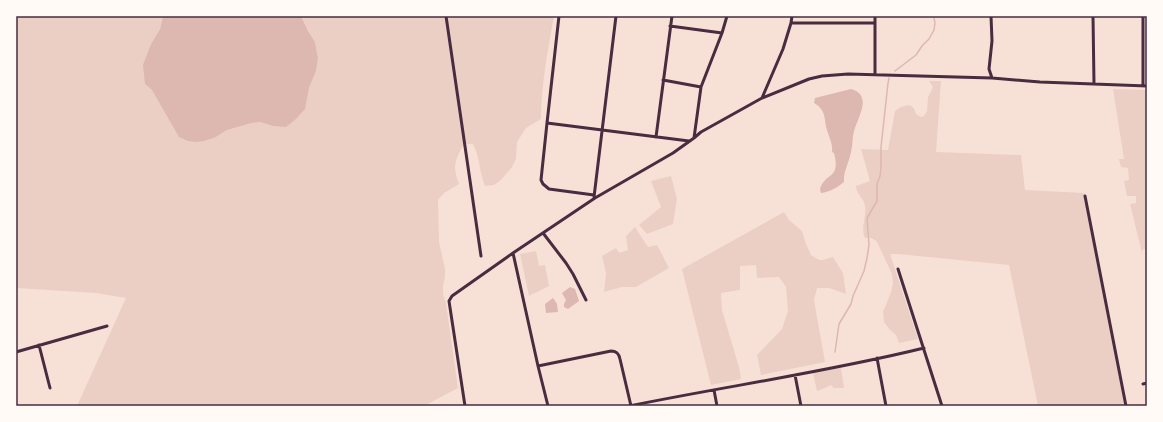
<svg xmlns="http://www.w3.org/2000/svg" width="1163" height="422" font-family="'Source Sans 3',sans-serif">
	<rect width="100%" height="100%" fill="#f7e1d7"/>
	<path fill="#ebcfc5" d="M16,16H163L160,29L151,44L145,84L152,90L216,137L227,130L252,123L260,122L273,126L309,88L316,71L318,58L315,42L308,31L301,16H554C548,50 541,85 541,119L526,128L517,142L516,159L512,167L501,180L494,185L485,186C479,172 480,157 473,144H464C455,160 452,166 459,184L444,193L438,200L439,242L445,269V277L443,286V294L446,303L458,388L424,406H77L126,298L96,293L16,288Z
		M929,81H941L936,152L1021,155L1025,190L1084,193L1126,406H1038L1009,265L898,254H890L918,339L899,343L896,335L889,329L884,322L883,312L891,292L893,283L892,274L877,242C873,238 870,237 865,238C860,227 867,217 865,206C864,198 856,194 856,186L870,181L861,149L888,150L895,111C903,105 913,101 916,114L921,117L924,116L927,111L928,97L933,87Z
		M1113,89L1147,90V246L1146,249H1143L1142,253L1130,204L1136,203V196H1127L1124,181L1129,180L1128,168L1121,167L1119,159H1124Z
		M671,176L677,199L673,224L647,234L639,225L661,207L651,181Z
		M784,212L789,220L802,231L806,244L811,255L819,260H823L833,257L843,273L846,294L829,288H817L814,300L825,362L761,375L757,355L782,329L788,311L786,287L779,277L757,278L756,265L740,266V290L721,293L722,310L739,367L741,379L711,385L682,269Z
		M635,227L648,247L657,245L669,268L636,287H622L604,292L606,273L602,256L616,248L619,253L628,250L626,236Z
		M536,251L539,266L545,265L549,286L529,296L520,254Z
		M841,368L844,388H834L831,385L825,388L817,391L813,373Z"/>
	<path fill="#dcb8b0" d="M163,16H301L308,31L315,42L318,58L316,71L309,88L305,109L296,119L286,127L273,126L260,122L252,123L227,130L216,137L204,141L197,142L188,141L179,137L152,90L145,84L143,65L151,44L160,29Z
		M851,89C873,95 858,117 854,131C852,138 853,145 851,152C849,163 843,172 844,182C838,187 830,192 821,193L820,189C825,172 841,180 834,153L832,152C833,145 830,140 828,133C823,121 828,111 814,103L815,98Z
		M570,287L575,289L579,301L568,309L564,307V304L566,300L562,293Z
		M553,298L557,304L558,312L546,313L545,304Z"/>
	<g fill="none" stroke-linecap="round" stroke-linejoin="round">
		<path stroke="#dcb8b0" stroke-width="1.5" d="M895,71L916,55L922,46L929,39L934,30L935,23L934,18L931,16
			M835,352L839,324L851,304L853,296L864,271L867,258L869,245L867,218L877,201V184L880,176L881,168V147L888,83L889,78"/>
		<path stroke="#4a2c40" stroke-width="3" d="M446,16L481,256
			M559,16L547,123L541,180L543,184L549,189L594,195
			M991,16L992,41L989,69L992,78
			M1093,16L1094,84
			M791,23H875
			M670,26L722,33
			M875,74V16
			M663,80L701,87
			M1143,86V16
			M762,98L809,79L822,76L848,74L992,78L1040,82L1147,86
			M547,123L689,141
			M656,137L672,16
			M694,138L701,132L762,98L783,49L791,23L792,16
			M1085,196L1126,406
			M594,197L616,16
			M543,233L566,263L573,274L586,300
			M898,269L942,406
			M39,345L50,388
			M16,352L107,326
			M877,358L886,406
			M538,366L611,351C617,351 619,354 620,359L631,406
			M795,375L801,406
			M1143,384L1147,383
			M714,390L717,406
			M465,406L449,301L452,296L513,253
			M548,406L538,366L513,253L595,198L673,153L694,138L701,87L722,33L727,16
			M629,406C727,386 827,372 924,348"/>
	</g>
	<rect width="1163" height="422" fill="none" stroke="#fffaf5" stroke-width="34"/>
	<rect x="17" y="17" width="1129" height="388" fill="none" stroke="#4a2c40" stroke-width="1.5"/>
</svg>
